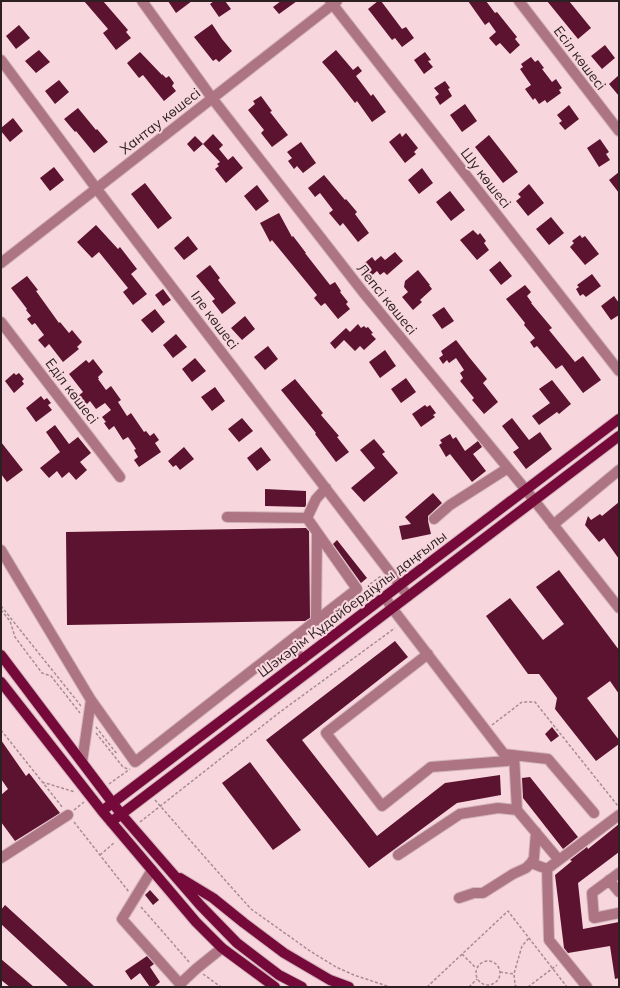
<svg xmlns="http://www.w3.org/2000/svg" width="620" height="988" font-family="Mulish,sans-serif">
	<rect width="100%" height="100%" fill="#f8d6de"/>
	<path fill="#5b132f" d="M84,1H103L128,30L126,32L131,38L116,50L103,33L108,29Z
		M168,1H192L176,13Z
		M214,1H225L231,9L219,17L210,4Z
		M281,1H297L279,14L273,7Z
		M378,1H381L402,29L406,27L414,38L402,47L395,38L392,40L368,9Z
		M468,1H486L495,13L497,12L517,37L515,39L520,45L510,54L500,43L496,46L489,38L496,32L489,22L485,25Z
		M547,1H569L591,28L578,39Z
		M212,24L222,39L232,51L219,62L216,59L213,61L194,37Z
		M19,25L30,38L16,49L6,36Z
		M605,45L615,58L602,69L591,56Z
		M39,50L50,62L36,73L25,61Z
		M336,50L353,70L358,66L362,71L356,76L371,96L373,94L386,112L372,122L357,101L355,103L334,76L322,62Z
		M140,52L162,75V74L166,78L169,76L174,83L172,86L176,91L164,101L143,75L139,78L127,63Z
		M425,52L431,60L428,61L433,67L424,74L414,60Z
		M531,57L535,62L538,60L544,68L542,69L552,82L556,79L562,88L559,90L561,93L547,103L545,100L539,104L535,98L533,100L525,89L531,85L520,69L523,67L521,64Z
		M619,75V96L609,84Z
		M59,80L69,92L55,104L45,91Z
		M445,81L450,88L448,89L452,96L440,105L435,97L439,94L434,88Z
		M261,96L272,111L270,112L288,135L272,147L261,133L264,130L248,110L255,104L253,101Z
		M465,104L477,121L462,132L450,115Z
		M569,105L579,119L565,130L559,123L562,121L557,115Z
		M78,108L96,130L97,129L108,142L94,153L76,131L75,132L64,119Z
		M13,118L23,131L10,142L1,131V128Z
		M400,133L402,137L406,133L418,148L414,152L416,154L405,163L389,142Z
		M213,134L223,145L219,149L228,160L233,156L243,168L226,183L215,169L219,166L217,164L220,162L203,144Z
		M489,135L518,172L503,183L475,147Z
		M195,136L203,144L194,152L187,144Z
		M600,139L609,152L606,154L610,160L599,167L587,148Z
		M301,142L316,163L303,173L297,166L294,169L288,161L292,158L287,152Z
		M54,167L64,180L50,191L40,178Z
		M422,168L433,183L419,194L408,180Z
		M619,172V193L609,180Z
		M324,175L345,200L346,199L357,212L355,214L369,233L358,242L343,223L340,226L329,213L333,210L320,193L315,197L308,188Z
		M145,183L172,218L158,229L131,194Z
		M529,184L544,203L528,216L516,201L521,197L518,194Z
		M257,185L269,201L256,211L244,196Z
		M450,191L465,210L451,221L436,202Z
		M279,213L292,237L293,236L306,253H305L330,285L335,282L341,291L340,292L348,302L346,304L350,309L338,319L325,303L321,306L314,298L317,295L272,240L270,242L260,223Z
		M551,217L564,233L549,245L536,229Z
		M96,225L118,249L120,247L137,269L131,274L147,294L133,305L123,292L128,288L99,252L92,258L77,242Z
		M473,230L478,235L480,233L486,241L484,243L489,250L477,260L460,240Z
		M580,235L582,238L585,236L599,254L585,265L570,247L574,243L572,241Z
		M188,236L198,249L184,260L174,248Z
		M395,252L403,261L387,275L384,272L380,275L377,271L370,277L361,266L372,257L375,261L381,256L385,260Z
		M500,261L512,276L501,285L489,270Z
		M210,265L220,278L218,280L236,303L222,314L212,301L215,299L196,276Z
		M418,270L430,285H429L432,289L420,300L422,302L413,310L402,297L408,292L404,287L405,281Z
		M592,274L601,286L586,297L583,294L580,296L576,289L579,287L577,285Z
		M27,276L38,290L36,291L59,323L60,322L69,333L72,330L82,342L77,347L79,349L63,362L49,344L45,348L38,340L44,335L35,323L32,325L27,319L31,316L26,310L27,309L11,288Z
		M525,285L531,292L527,296L532,303H531L552,328L549,330L575,362L583,356L601,380L583,393L562,365L556,369L537,346L534,348L530,342L535,338L524,325L525,323L506,299Z
		M163,289L171,300L163,306L155,295Z
		M614,296L619,303V315L611,320L601,306Z
		M444,307L454,321L442,329L432,315Z
		M155,309L165,322L152,333L141,320Z
		M245,316L255,329L242,340L231,328Z
		M358,324L361,328L364,326L366,328L368,327L373,333L371,334L376,339L364,350L360,346L355,351L344,340L335,349L330,343L346,328L350,332Z
		M176,334L187,347L173,358L163,345Z
		M456,340L469,357L487,379L483,383L498,402L484,414L472,400L474,398L460,381L463,378L460,373L464,370L456,358L449,363L447,360L443,364L439,358L443,355L441,351Z
		M268,346L278,359L265,370L254,357Z
		M385,350L396,366L380,378L369,362Z
		M195,358L206,371L192,382L182,369Z
		M93,359L103,372L98,377L99,379H98L106,390L111,386L121,400L118,402L127,416L131,413L144,432L146,431L150,436L154,433L159,440L155,443L161,452L139,467L134,460L138,457L134,450L136,449L128,437L123,440L114,426L109,430L104,423L106,422L102,417L111,410L105,403L96,409L90,401L85,406L78,396L83,392L69,374L86,360L89,363Z
		M14,373L16,375L19,373L24,379L22,381L24,384L14,393L5,381Z
		M406,378L416,392L401,403L391,389Z
		M295,379L323,413L321,415L339,436L337,437L349,452L336,462L315,434L316,433L281,390Z
		M552,380L571,404L559,414L557,412L539,425L532,416L550,403L539,389Z
		M215,387L225,401L212,411L201,397Z
		M41,396L44,400L47,398L51,403L48,405L52,410L36,422L26,408Z
		M425,405L427,407L430,405L436,413L433,415L435,417L421,427L412,414Z
		M242,418L253,431L239,442L228,429Z
		M512,418L529,440L540,432L552,449L526,469L513,452L519,448L502,426Z
		M55,425L69,444L78,437L91,453L80,462L87,470L76,480L69,472L62,478L57,471L49,478L40,468L60,452L46,432Z
		M450,434L453,439L456,437L465,451L478,441L482,447L473,454L486,471L472,482L450,454L446,457L439,445L442,443L440,440Z
		M374,439L385,452L382,454L398,473L364,502L351,488L375,468L360,450Z
		M1,442L23,470L7,482L1,474Z
		M184,447L194,459L180,470L176,465L173,467L168,461Z
		M261,447L271,460L257,471L247,458Z
		M265,489L306,491V505L305,507L265,506Z
		M433,493L442,503L428,516V521L431,534L402,540L399,526L411,524L405,517Z
		M619,502V559L604,538L599,542L585,525L588,516L591,520L600,514L602,516Z
		M306,528L309,531L310,618L305,621L67,625L66,532Z
		M337,540L367,578L361,583L333,544Z
		M559,570L619,650V694L610,681L587,698L619,740V744L596,761L555,709L557,698L539,674H528L486,616L510,598L543,640L564,624L536,587Z
		M395,641L408,657L302,740L377,836L445,783L500,775L501,795L457,803L369,868L266,740Z
		M552,727L559,736L551,742L545,734Z
		M1,740L26,776L29,773L60,813L15,841L1,822V795L8,789L1,779Z
		M250,762L301,830L273,850L222,783Z
		M530,777L578,837L563,849L523,798L522,778Z
		M619,824V852L578,883L583,929L619,922V978L615,979L610,946L568,953L564,948L555,875L572,861L570,860L587,847L588,849Z
		M150,890L159,900L153,905L145,895Z
		M5,905L95,987H69L1,924V910Z
		M147,956L154,964L150,967L160,982L154,987H150L140,973L131,980L125,971Z
		M1,959L34,987H10L1,980Z"/>
	<g fill="none" stroke-linecap="round" stroke-linejoin="round">
		<g stroke="#d3b5bc" stroke-width="12">
			<path id="minor" d="M142,1L212,98L363,292L526,490L619,608
				M330,1L619,371
				M519,1L619,131
				M1,60L96,188L408,596
				M1,263L337,1
				M1,322L120,477
				M227,517L307,518L357,589L286,644
				M307,518L316,499L326,488
				M434,519L450,505L508,468
				M553,525L619,470
				M1,550L91,700L135,762L286,644L303,659
				M385,597L392,608L504,754L548,759L594,813
				M316,621L317,532
				M428,654L326,733L382,806L431,767L507,761L504,754
				M514,755L517,810L559,860
				M82,762L91,700
				M398,855L460,814L498,808L517,810
				M1,858L68,815
				M531,863L547,869L619,815
				M547,869L549,940L587,987
				M152,870L122,919L180,984L196,969L222,948
				M619,873L592,893L594,918L619,913
				M609,880L619,892
				M459,898L474,893H483L513,874L526,868L531,863L534,858L536,832"/>
		</g>
		<g stroke="#d3b5bc" stroke-width="12">
			<path id="major" d="M1,655L121,814L200,905L237,943L279,975L302,987
				M1,682L102,811L196,922L222,948L275,987
				M102,811L619,419
				M111,822L619,436
				M180,878L213,898L244,923L284,953L330,980L349,987"/>
		</g>
		<path stroke="#a68d93" stroke-width="1.5" stroke-dasharray="3 2" stroke-linecap="butt" d="M380,577L386,585
			M366,587L381,576
			M1,606L81,706
			M1,610L10,621L15,637L42,673L51,676L80,713
			M492,725L522,702H535L618,806
			M96,727L117,754
			M1,730L63,808
			M96,733L123,767L128,769
			M42,782L75,792
			M109,784L130,769
			M155,800L224,879L251,909L310,951L336,967L354,975L390,987
			M74,810L84,802
			M74,822L129,892
			M140,822L280,712L395,628
			M100,855L115,842
			M141,907L190,963
			M462,954L476,968
			M476 973a12 12 0 1 1 24 0a12 12 0 1 1-24 0Z
			M500,972L514,974
			M203,974L221,987
			M427,987L508,911L567,987
			M469,987L477,979
			M517,987L515,985L514,974L517,963L522,946L529,938
			M528,987L557,965"/>
		<use href="#minor" stroke="#ad7483" stroke-width="10"/>
		<use href="#major" stroke="#750939" stroke-width="10"/>
	</g>
	<g text-anchor="middle" stroke-width="4" stroke-linejoin="round" paint-order="stroke">
		<g font-size="14" fill="#2c2023" stroke="#f8d6de">
			<text transform="translate(580 58) rotate(53)" y="5">Есіл көшесі</text>
			<text transform="translate(160 121) rotate(-38)" y="5">Хантау көшесі</text>
			<text transform="translate(486 178) rotate(52)" y="5">Шу көшесі</text>
			<text transform="translate(387 299) rotate(51)" y="5">Лепсі көшесі</text>
			<text transform="translate(215 320) rotate(53)" y="5">Іле көшесі</text>
			<text transform="translate(72 391) rotate(53)" y="5">Еділ көшесі</text>
			<text transform="translate(352 604) rotate(-37)" y="5">Шәкәрім Құдайбердіұлы даңғылы</text>
		</g>
	</g>
	<rect width="620" height="988" fill="none" stroke="#2c2023" stroke-width="4"/>
</svg>
